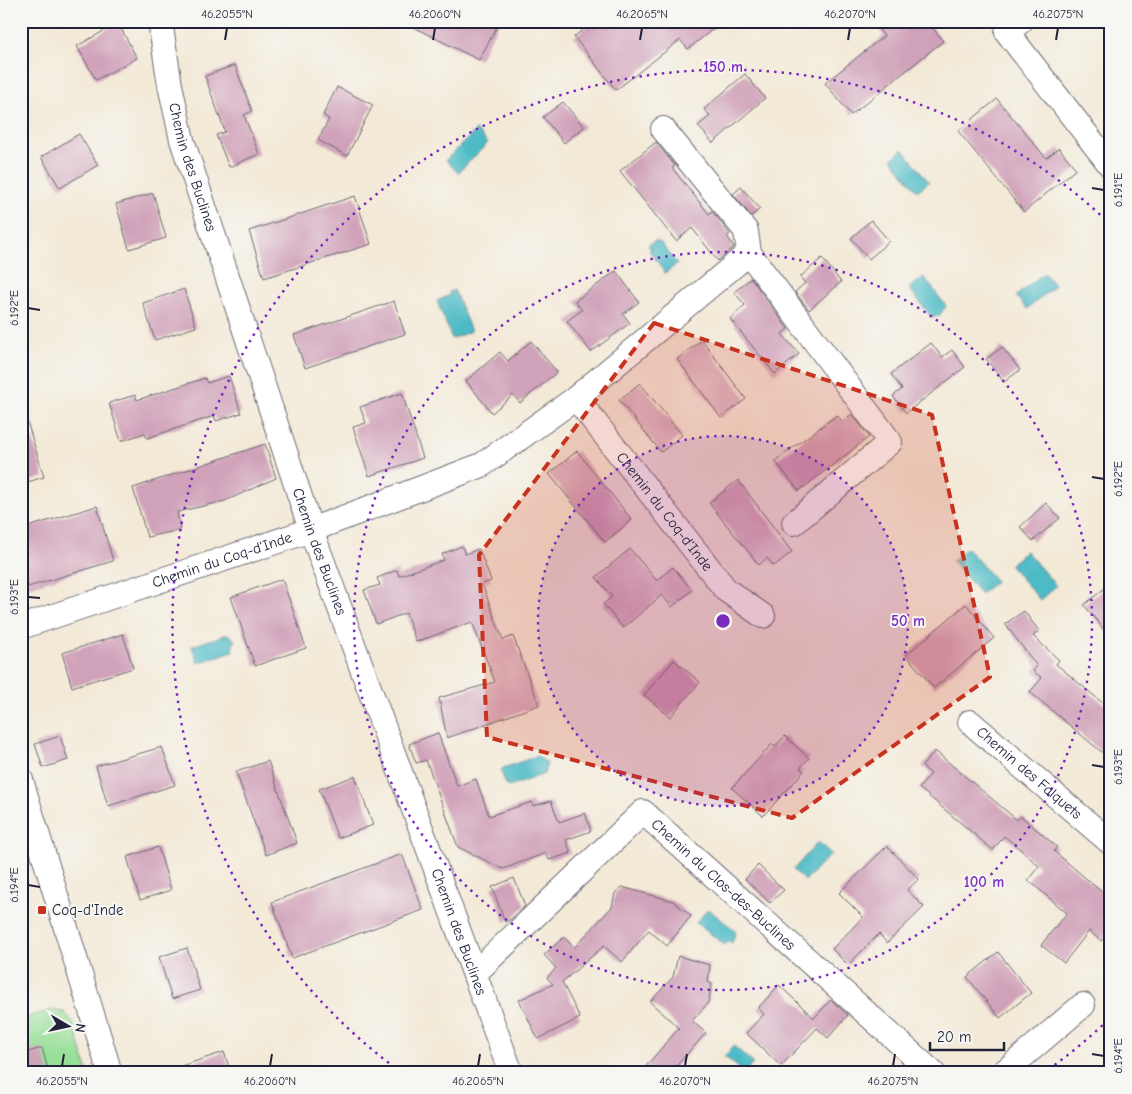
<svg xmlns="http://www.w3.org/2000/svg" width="1132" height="1094" font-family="'Comic Neue',sans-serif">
	<rect width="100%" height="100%" fill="#f6f6f2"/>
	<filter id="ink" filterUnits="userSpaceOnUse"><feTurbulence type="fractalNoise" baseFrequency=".02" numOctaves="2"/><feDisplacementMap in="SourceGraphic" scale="10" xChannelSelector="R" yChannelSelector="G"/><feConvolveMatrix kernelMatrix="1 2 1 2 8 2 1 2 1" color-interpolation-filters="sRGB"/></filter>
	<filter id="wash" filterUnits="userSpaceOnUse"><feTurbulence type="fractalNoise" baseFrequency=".0096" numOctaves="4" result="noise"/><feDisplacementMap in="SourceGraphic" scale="20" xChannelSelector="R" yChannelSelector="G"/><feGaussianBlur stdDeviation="1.12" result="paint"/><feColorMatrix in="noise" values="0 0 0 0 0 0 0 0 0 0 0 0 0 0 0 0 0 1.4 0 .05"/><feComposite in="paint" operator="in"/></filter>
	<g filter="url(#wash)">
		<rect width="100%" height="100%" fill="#f3e9d7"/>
		<path fill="#98df99" stroke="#5d806a" d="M51,1010L64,1012L73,1022L88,1073H21V1019Z"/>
		<path fill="#4dbbc6" stroke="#386e80" d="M476,130L488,143L458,173L446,160Z
			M903,149L929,182L917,191L892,159Z
			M656,240L658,243L660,242L677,264L665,273L649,250L651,249L648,245Z
			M1044,273L1055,286L1027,309L1016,296Z
			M924,277L946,306L939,316L931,317L909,288Z
			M454,290L471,331L452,339L437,301L450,295L449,292Z
			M967,548L996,581L981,594L952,561Z
			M1026,551L1056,586L1040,600L1010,565Z
			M228,634L235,640L232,648L233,651L198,663L192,646Z
			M537,756L547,763L544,774L509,787L506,785L501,771L503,768Z
			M818,842L831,854L805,881L793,870Z
			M708,909L736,931L732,943L727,942L725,945L696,923Z
			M734,1046L753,1063L745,1073L724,1056Z"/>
		<g id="blocks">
			<path fill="#d0a2b9" d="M401,21H500L479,60Z
				M593,21H723L688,49L680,40L616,90L574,37Z
				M872,21H927L943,41L851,115L825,83L884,36Z
				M118,23L137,58L96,80L77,46Z
				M235,65L252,111L244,115L259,154L229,167L216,135L225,132L205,76Z
				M745,74L765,98L713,143L698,126L710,116L704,109Z
				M337,87L373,105L347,156L318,140L329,119L323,115Z
				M997,99L1046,158L1059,148L1076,169L1024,212L958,131Z
				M563,102L584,127L564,143L543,117Z
				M79,134L98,165L60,188L41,157Z
				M656,142L675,166L672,168L709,214L712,211L730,234L727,236L734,247L718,261L692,228L676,241L620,171Z
				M741,187L760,209L751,216L733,194Z
				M153,193L166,238L129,249L116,204Z
				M355,196L371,244L264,278L249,231Z
				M871,220L889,241L869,259L851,238Z
				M822,258L841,282L809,310L795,292L805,283L800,277Z
				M616,271L639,302L623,314L630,323L591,352L567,321L582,310L575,301Z
				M751,278L788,329L782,334L799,354L775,374L730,319L745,305L734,292Z
				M184,289L196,327L155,340L143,303Z
				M394,301L405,334L305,368L294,335Z
				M702,340L746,399L721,418L677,359Z
				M531,341L557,372L520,403L513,395L492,413L466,381L500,352L508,361Z
				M931,343L942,357L952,350L965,367L906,413L893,396L902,389L891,374Z
				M1002,347L1020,370L1004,382L986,359Z
				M229,376L241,413L216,421L214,416L147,438L145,433L121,441L109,403L135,395L137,400L205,378L207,383Z
				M640,383L682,435L661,452L619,400Z
				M402,393L423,458L369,476L353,427L366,423L360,407Z
				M852,414L869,437L799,491L775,461L837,415L842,421Z
				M26,418L44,477L21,484V419Z
				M265,444L276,478L225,501L177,512L180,530L147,537L133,488Z
				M577,451L632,520L605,542L549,474Z
				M738,480L792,552L774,566L767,558L759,565L709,503Z
				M1046,503L1060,518L1033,541L1020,527Z
				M97,506L113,561L28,587L21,565V529Z
				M462,546L465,554L479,549L491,581L482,584L503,640L513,636L539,705L447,738L439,698L495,682L472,622L416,642L406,613L376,624L364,590L380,585L377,578L397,570L399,576L444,560L442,554Z
				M630,549L657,581L673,567L692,590L672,607L662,595L623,628L603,604L612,597L596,577Z
				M282,579L306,648L255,666L231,597Z
				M1111,583V638L1084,605Z
				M966,604L994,638L934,688L906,655Z
				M1024,611L1039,631L1033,636L1059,660L1056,664L1111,710V760L1030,692L1042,678L1033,671L1037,666L1005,624Z
				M123,634L133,668L72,687L62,653Z
				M674,660L700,682L670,717L644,695Z
				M438,733L457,786L476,779L489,816L532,802L533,806L551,801L559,822L585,813L591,831L566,840L571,853L549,860L546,853L503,869L458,847L426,760L416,763L409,744Z
				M60,736L68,760L43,768L35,744Z
				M785,736L809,758L800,768L804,771L763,816L732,788L772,744L775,747Z
				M162,747L175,785L108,806L96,766Z
				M935,751L1017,820L1021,816L1057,847L1054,851L1111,900V930L1101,941L1089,931L1064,963L1041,945L1067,913L1028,880L1039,866L1019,848L1004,836L993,850L919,788L931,774L922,766Z
				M268,761L297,843L266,855L236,772Z
				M355,776L373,825L338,838L319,789Z
				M887,846L919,879L907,890L924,907L887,943L879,934L848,965L832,949L863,917L839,893Z
				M158,847L171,890L140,900L127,857Z
				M402,854L423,910L292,958L272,902Z
				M758,865L784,890L770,903L745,879Z
				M514,878L525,906L511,919L505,922L492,887Z
				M622,887L673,901L691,916L667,946L649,930L622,962L604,946L562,982L580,1018L538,1039L519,1000L553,984L547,978L556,968L544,955L564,937L574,948L612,907L615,893Z
				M187,948L200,990L172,999L159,957Z
				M998,952L1031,993L1000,1018L967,977Z
				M678,956L710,965L708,982L712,984L708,1003L692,1021L706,1033L670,1073H640L679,1028L650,1002L673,977Z
				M779,985L814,1018L831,1000L848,1015L828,1038L817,1028L781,1066L746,1033L764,1014L758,1008Z
				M42,1048L49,1073H21V1054Z
				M224,1052L231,1073H172V1069Z"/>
		</g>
	</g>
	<g filter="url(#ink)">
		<use href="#blocks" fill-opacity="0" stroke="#6b6872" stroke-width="1"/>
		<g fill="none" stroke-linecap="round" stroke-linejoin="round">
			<g stroke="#6b6872" stroke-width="26">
				<g id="minor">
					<path id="s1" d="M160,21L170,85L182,140L311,530L511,1073"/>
					<path d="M1021,21L1007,32L1111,166"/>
					<path d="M663,129L746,231L749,253L890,442L794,523"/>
					<path id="s2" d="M576,398L726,590L763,616"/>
					<path id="s3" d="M21,627L311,530L482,465L576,398L749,253"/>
					<path id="s4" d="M970,722L1111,843"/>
					<path d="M21,780L110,1073"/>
					<path id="s5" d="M475,973L643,812L933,1073"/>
					<path d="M1003,1073L1083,1005"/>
				</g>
			</g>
			<use href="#minor" stroke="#fff" stroke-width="24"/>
		</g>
	</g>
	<path fill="#c8321e" fill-opacity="0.2" stroke="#c8321e" stroke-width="4" stroke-dasharray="10 6" stroke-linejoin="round" d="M654,323L932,415L990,677L792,818L487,737L479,555Z"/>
	<path fill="none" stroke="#22223b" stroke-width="2" d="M225,40L227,28M433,40L435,28M640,40L642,28M848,40L850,28M1056,40L1058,28M1092,188L1104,190M28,308L40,310M1092,477L1104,479M28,597L40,598M1092,765L1104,767M28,885L40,887M1092,1054L1104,1056M62,1066L64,1054M270,1066L272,1054M478,1066L480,1054M685,1066L687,1054M893,1066L895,1054"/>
	<circle cx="723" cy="621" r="185" fill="#7b2cbf" fill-opacity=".12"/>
	<g fill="none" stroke="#7b2cbf" stroke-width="2.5" stroke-dasharray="2.5 5">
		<circle cx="723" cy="621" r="185"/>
		<circle cx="723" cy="621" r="369"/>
		<path d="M1108 1020A554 554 0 0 1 1045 1072M401 1072A554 554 0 1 1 1108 222"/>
	</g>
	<rect fill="#c8321e" stroke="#f6f6f2" stroke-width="2" x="37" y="905" width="10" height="10" rx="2.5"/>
	<g text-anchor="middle" stroke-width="4" stroke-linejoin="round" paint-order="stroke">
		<g font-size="15" fill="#22223b" stroke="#f6f6f2">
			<text dy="5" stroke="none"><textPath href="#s1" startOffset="150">Chemin des Buclines</textPath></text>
			<text dy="5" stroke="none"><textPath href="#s2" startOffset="144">Chemin du Coq-d'Inde</textPath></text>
			<text dy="5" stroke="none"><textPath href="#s1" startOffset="555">Chemin des Buclines</textPath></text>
			<text dy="5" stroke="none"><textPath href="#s3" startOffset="212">Chemin du Coq-d'Inde</textPath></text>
			<text dy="5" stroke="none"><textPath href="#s4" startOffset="78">Chemin des Falquets</textPath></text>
			<text dy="5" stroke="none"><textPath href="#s5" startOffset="341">Chemin du Clos-des-Buclines</textPath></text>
			<text dy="5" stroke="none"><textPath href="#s1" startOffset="960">Chemin des Buclines</textPath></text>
		</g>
		<g font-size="15" fill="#22223b" stroke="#f6f6f2" text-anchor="start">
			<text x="52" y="915">Coq-d'Inde</text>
		</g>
	</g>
	<circle cx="723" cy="621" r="8" fill="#7b2cbf" stroke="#f6f6f2" stroke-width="2.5"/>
	<g font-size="15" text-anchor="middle" font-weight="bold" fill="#7b2cbf" stroke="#f6f6f2" stroke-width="4" stroke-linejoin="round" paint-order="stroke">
		<text x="723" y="72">150 m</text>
		<text x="908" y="626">50 m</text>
		<text x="984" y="887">100 m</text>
	</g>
	<rect width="1132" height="1094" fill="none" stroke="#f6f6f2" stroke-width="55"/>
	<g transform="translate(68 1026) rotate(99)" stroke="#f6f6f2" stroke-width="4" paint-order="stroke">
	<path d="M0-4L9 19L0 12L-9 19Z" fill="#22223b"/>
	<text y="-8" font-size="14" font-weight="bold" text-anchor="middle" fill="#22223b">N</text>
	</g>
	<path d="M930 1042v8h74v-8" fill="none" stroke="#22223b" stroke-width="2.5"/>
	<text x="937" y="1042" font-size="15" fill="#22223b" stroke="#f6f6f2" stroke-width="4" paint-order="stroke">20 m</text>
	<rect x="28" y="28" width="1076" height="1038" fill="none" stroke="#22223b" stroke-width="2"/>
	<g font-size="12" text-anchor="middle" fill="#22223b">
		<text x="227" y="18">46.2055°N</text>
		<text x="435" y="18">46.2060°N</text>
		<text x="642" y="18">46.2065°N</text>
		<text x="850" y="18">46.2070°N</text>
		<text x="1058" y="18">46.2075°N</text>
		<text transform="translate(1118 190) rotate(-90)" y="4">6.191°E</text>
		<text transform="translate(14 308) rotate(-90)" y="4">6.192°E</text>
		<text transform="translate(1118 479) rotate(-90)" y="4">6.192°E</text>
		<text transform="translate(14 597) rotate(-90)" y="4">6.193°E</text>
		<text transform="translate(1118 767) rotate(-90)" y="4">6.193°E</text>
		<text transform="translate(14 885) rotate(-90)" y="4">6.194°E</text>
		<text transform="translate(1118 1056) rotate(-90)" y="4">6.194°E</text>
		<text x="62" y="1085">46.2055°N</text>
		<text x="270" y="1085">46.2060°N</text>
		<text x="478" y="1085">46.2065°N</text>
		<text x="685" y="1085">46.2070°N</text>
		<text x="893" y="1085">46.2075°N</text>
	</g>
</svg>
